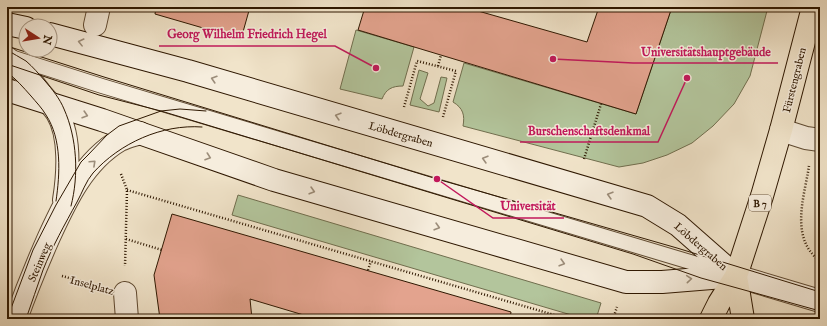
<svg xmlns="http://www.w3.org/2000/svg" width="827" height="326" font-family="'IM FELL English',serif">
	<rect width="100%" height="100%" fill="#f1e4ca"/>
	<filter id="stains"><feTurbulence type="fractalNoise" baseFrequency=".005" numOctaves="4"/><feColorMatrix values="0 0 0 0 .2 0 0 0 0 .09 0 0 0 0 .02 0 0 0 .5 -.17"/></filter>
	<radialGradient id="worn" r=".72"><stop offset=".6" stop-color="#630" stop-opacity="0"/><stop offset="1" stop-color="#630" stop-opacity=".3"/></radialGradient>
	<path fill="#b3c59c" stroke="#706e4e" d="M672,7H768L750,76L734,104L713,126L692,143L667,155L643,163L619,167L463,126C465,115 463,108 453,102L464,63L636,114Z
		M356,30L414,47L403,86C392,86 386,89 382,99L340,89Z
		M419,70L428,73L420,99L428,106L434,103L441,77L447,78L439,112L410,105Z
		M238,195L601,303L596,319H585L232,215Z"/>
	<path fill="#e3a38e" stroke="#2e1700" d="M156,7H250L241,39L155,14Z
		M365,7H464L587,42L599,7H672L636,114L358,30Z
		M172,214L511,312L510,319H317L250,299L252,319H160L154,275Z"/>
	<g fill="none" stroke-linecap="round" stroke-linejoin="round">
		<g stroke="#5f4a32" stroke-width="16">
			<path id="lane" d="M11,57L102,86L727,273"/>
		</g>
		<g stroke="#5f4a32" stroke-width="24">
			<path id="street" d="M95,25L99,7
				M7,58C21,69 28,77 39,91C44,98 52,105 57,113C71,136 68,175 64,200
				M781,130L806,138L820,140
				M736,276L820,301
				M125,293L127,319
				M16,319C26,291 37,264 49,237C66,200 84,161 120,140C126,137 134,135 140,133"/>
		</g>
		<g stroke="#2e1700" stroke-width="24">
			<path id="secondary" d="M7,24L26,28
				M50,34L188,71L647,206L678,225L736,276
				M7,90L102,120L274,180L626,282H662L736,276"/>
		</g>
		<g stroke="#2e1700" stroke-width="24">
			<path id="primary" d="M736,276L743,319
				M711,319L719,303L736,276L762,196L781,130L813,7"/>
		</g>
		<path stroke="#2e1700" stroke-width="2.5" stroke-dasharray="1 2" stroke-linecap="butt" d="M482,7L489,9V7
			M478,11L480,7
			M438,66L441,55
			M404,107L417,61L456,71L443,117
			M584,159L601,104
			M809,166C805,193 793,227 810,251C813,255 817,259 820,263
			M121,174L127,190L125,266
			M127,190L568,319
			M126,239L162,250
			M368,270L371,261
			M62,276L98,286
			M613,319L617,307"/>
		<use href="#lane" stroke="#f6eddd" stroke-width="14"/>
		<use href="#street" stroke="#f6eddd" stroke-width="22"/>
		<use href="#secondary" stroke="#f6eddd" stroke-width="22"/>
		<use href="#primary" stroke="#f1e4ca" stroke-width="22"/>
		<path stroke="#2e1700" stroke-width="1" d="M7,46L104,77L437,179L677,248L820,292
			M7,50C13,54 20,57 26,61C33,67 39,74 45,81C52,89 60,99 64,109C77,138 79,175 71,206
			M7,64L99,95L161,111L633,254L701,278L820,311
			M7,72C16,79 23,87 31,96C36,102 42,108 46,115C62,139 60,174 56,201
			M7,319L33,250L56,205L81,162L88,155L107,135L119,126L161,111L180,109L206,111
			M26,319C32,303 37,286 43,270C52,247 65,224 77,202C82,193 86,181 93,173C120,143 162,124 202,127"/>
	</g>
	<defs><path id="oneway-chevron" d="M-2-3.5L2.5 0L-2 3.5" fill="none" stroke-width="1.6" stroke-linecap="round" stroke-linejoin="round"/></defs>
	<g stroke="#9c8d7a">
		<use href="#oneway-chevron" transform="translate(81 42) rotate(-166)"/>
		<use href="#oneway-chevron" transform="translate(214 79) rotate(-163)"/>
		<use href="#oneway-chevron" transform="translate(85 115) rotate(17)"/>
		<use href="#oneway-chevron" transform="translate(338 116) rotate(-164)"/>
		<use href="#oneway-chevron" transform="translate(208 157) rotate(19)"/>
		<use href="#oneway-chevron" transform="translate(485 159) rotate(-164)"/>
		<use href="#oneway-chevron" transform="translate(93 163) rotate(-43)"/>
		<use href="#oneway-chevron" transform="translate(312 191) rotate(16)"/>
		<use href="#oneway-chevron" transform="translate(610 195) rotate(-164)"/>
		<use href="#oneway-chevron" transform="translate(437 227) rotate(16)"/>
		<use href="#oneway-chevron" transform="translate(562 263) rotate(16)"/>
		<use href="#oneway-chevron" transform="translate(689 279) rotate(-5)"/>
	</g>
	<g text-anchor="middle" stroke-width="3" stroke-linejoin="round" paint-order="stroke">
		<rect fill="#f6eddd" stroke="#6a5742" stroke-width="1" x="749" y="195" width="22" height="16" rx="3"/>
		<g font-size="10" font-weight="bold" fill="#2e1700">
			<text x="760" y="207">B 7</text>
		</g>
		<g font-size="11" fill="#2e1700" stroke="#f6eddd">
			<text transform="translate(794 80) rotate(-76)" y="4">Fürstengraben</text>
			<text transform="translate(401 134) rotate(16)" y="4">Löbdergraben</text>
			<text transform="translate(701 246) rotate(41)" y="4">Löbdergraben</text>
			<text transform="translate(39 262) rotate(-67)" y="4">Steinweg</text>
			<text transform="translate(92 285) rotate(15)" y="4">Inselplatz</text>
		</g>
	</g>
	<path fill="none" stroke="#c2185b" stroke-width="1.5" d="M376 68L335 46H159M553 59L633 63H778M687 78L658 142H520M437 179L493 218H564"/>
	<g fill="#c2185b" stroke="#f6eddd" stroke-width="1.5">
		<circle cx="376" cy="68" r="4"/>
		<circle cx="553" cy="59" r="4"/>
		<circle cx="687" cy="78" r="4"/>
		<circle cx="437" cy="179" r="4"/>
	</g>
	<g font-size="12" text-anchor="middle" font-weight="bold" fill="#c2185b" stroke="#f6eddd" stroke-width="3" stroke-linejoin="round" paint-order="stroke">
		<text x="247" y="38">Georg Wilhelm Friedrich Hegel</text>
		<text x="706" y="56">Universitätshauptgebäude</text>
		<text x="589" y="135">Burschenschaftsdenkmal</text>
		<text x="528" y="210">Universität</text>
	</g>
	<rect width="827" height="326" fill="none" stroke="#f1e4ca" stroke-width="24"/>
	<rect x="8" y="8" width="811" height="310" fill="none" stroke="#2e1700" stroke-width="2"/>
	<rect x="12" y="12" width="803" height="302" fill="none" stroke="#2e1700"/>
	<g transform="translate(38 38) rotate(102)"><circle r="19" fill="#f6eddd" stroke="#a69785"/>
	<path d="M0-3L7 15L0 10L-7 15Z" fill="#8f2418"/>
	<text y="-6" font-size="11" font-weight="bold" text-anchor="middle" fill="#2e1700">N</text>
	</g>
	<rect width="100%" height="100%" filter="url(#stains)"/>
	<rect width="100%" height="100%" fill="url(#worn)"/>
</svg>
